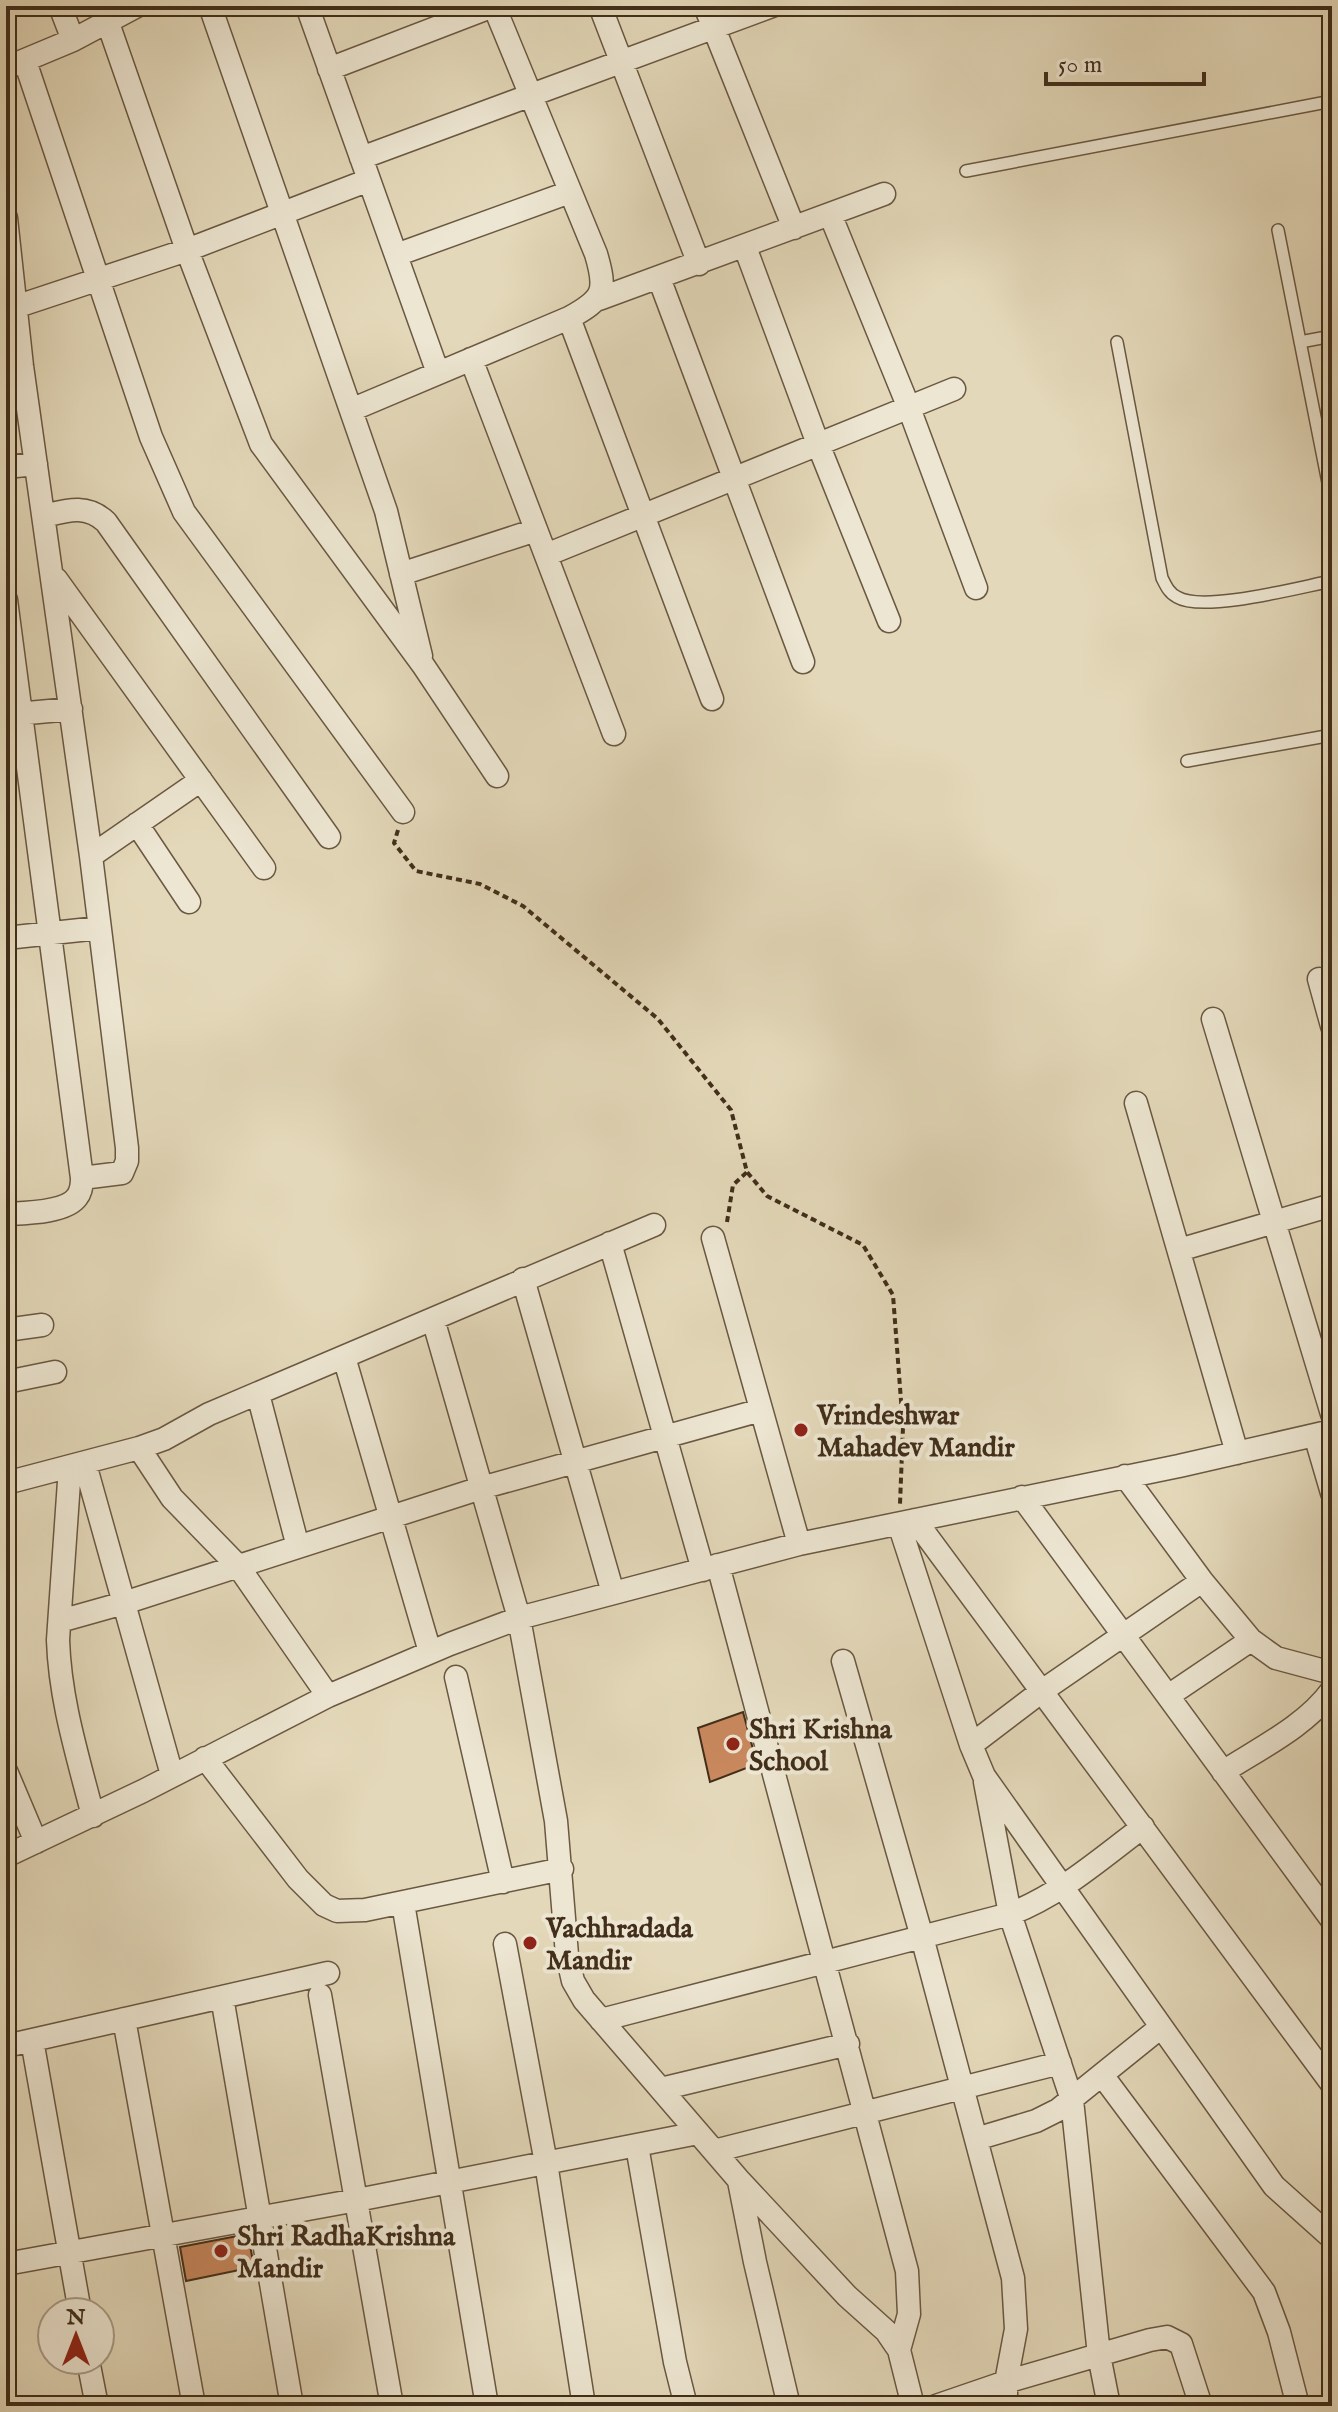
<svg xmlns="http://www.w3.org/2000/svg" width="1338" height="2412" font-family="'IM FELL English',serif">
	<rect width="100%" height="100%" fill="#e3d8b9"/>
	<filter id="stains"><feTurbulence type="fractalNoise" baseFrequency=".0025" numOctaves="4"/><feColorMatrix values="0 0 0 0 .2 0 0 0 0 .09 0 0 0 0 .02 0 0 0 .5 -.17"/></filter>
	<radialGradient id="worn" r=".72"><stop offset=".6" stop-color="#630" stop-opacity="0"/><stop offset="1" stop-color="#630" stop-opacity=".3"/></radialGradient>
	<path fill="#c9885e" stroke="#412e1a" stroke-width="2" d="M743,1712L757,1764L710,1782L698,1728Z
		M248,2234L254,2267L186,2281L180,2247Z"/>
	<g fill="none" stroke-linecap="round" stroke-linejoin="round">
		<g stroke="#6a5842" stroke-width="14">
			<path id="service" d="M966,171L1332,101
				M1278,230L1332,503
				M1117,342L1162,578C1166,586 1169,593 1177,597C1203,613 1300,587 1332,581
				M1300,342L1332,336
				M1187,761L1332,735"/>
		</g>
		<g stroke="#6a5842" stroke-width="25">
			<path id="minor" d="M60,6L73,40
				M210,6L386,511L421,656
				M307,6L438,373
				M600,6L699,264
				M705,6L794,228
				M108,23L187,250L261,444L423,665L497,776
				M25,61L151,437L184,512L403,812
				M6,68L73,40L137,6
				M329,69L493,6
				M361,158L772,6
				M830,214L909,408L976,588
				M6,218L22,366L91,856L127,1148V1161L122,1173L82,1178
				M745,247L818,444L889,621
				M396,255L570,192
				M659,278L803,662
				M599,299L884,194
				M15,307L187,250L369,180
				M569,318L712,699
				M471,359L614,734
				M351,410L569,318C604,299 607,291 596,254L494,6
				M6,467L36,464
				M44,516C68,510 87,504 106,522L329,837
				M546,555L954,389
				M401,574L536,530
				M56,579L264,868
				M6,600L82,1178C82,1184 81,1192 77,1197C66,1213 23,1213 6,1214
				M6,715L71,709
				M137,824L189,902
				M91,856L201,780
				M6,938L99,928
				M1319,979L1332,1026
				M1213,1019L1332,1414
				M1136,1103L1237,1453
				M713,1238L799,1544
				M610,1243L703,1570
				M1179,1250L1332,1205
				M523,1279L613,1593
				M433,1319L519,1618L556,1821L567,1955L573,1981L584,2000L738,2179L847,2296L886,2331L899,2350L913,2406
				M6,1330L42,1325
				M344,1357L430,1652
				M6,1382L55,1372
				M258,1394L298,1547
				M1315,1435L1332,1493
				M139,1448L172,1498L238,1566L328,1696
				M85,1464L172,1775
				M70,1467L58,1640C60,1701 78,1757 93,1816
				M1125,1476L1202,1581L1251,1640L1276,1658L1332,1673
				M6,1483L139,1448L164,1439L209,1414L654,1225
				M1022,1497L1332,1920
				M915,1520L1332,2084
				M899,1524L971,1745L984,1776L1274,2186L1332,2238
				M718,1565L907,2271L909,2314L899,2350
				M60,1621L124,1603L481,1488L761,1410
				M843,1661L922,1937L1013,2278L1016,2329L1006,2382V2406
				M456,1677L503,1882
				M1168,1696L1251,1640
				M971,1745L1042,1691L1202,1581
				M205,1758L298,1879L324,1905L337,1911L365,1910L562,1869
				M6,1771L36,1842
				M1223,1772C1260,1748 1306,1726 1332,1690
				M985,1782L1010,1914L1072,2100L1099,2355L1109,2406
				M6,1856L143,1791L328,1696L450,1644L519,1618L799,1544L1179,1466L1332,1431
				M403,1903L487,2406
				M505,1944L546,2163L584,2406
				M320,1995L392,2406
				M222,1997L292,2406
				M124,2019L194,2406
				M601,2020L1010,1914C1060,1895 1100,1859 1143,1827
				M32,2040L80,2312
				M6,2046L328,1973
				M1102,2075L1264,2292L1279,2332L1298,2406
				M661,2089L848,2044
				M976,2139L1036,2121L1058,2110L1161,2027
				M637,2146L675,2362L686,2406
				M714,2151L1060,2063
				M739,2181L755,2262L789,2406
				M6,2264L357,2200L698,2133
				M88,2360L97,2406
				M936,2406L1006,2382L1150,2340L1167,2337L1181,2344L1201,2406"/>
		</g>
		<path stroke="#412e1a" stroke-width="4" stroke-dasharray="6 4" stroke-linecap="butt" d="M398,830L394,843L416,871L480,884L523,906L658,1019L731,1110L747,1172L767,1196L863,1245L893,1295L903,1427L900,1504
			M727,1222L733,1185L747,1172"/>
		<use href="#service" stroke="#ede6d2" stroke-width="11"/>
		<use href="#minor" stroke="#ede6d2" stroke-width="22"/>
	</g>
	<g fill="#8f2418" stroke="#ede6d2" stroke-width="3">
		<circle cx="801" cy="1430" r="8"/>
		<circle cx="733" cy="1744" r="8"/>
		<circle cx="530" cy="1943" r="8"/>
		<circle cx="221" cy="2251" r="8"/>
	</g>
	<g text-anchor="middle" stroke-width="8" stroke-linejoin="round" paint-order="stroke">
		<g font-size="28" font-weight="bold" fill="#412e1a" stroke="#ede6d2" text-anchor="start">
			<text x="817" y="1424">Vrindeshwar<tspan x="817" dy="32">Mahadev Mandir</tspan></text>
			<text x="749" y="1738">Shri Krishna<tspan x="749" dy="32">School</tspan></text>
			<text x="546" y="1937">Vachhradada<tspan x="546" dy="32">Mandir</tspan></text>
			<text x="237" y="2245">Shri RadhaKrishna<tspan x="237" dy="32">Mandir</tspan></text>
		</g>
	</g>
	<rect width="1338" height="2412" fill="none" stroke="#e3d8b9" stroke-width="32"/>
	<rect x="8" y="8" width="1322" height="2396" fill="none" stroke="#412e1a" stroke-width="4"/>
	<rect x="16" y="16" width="1306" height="2380" fill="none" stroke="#412e1a" stroke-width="2"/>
	<g transform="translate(76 2336)"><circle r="38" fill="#ede6d2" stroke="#a89c88" stroke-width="2"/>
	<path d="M0-6L14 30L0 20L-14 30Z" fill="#8f2418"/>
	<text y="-12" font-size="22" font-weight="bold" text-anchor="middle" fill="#412e1a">N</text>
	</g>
	<path d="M1046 72v12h158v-12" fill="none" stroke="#412e1a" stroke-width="4"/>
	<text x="1058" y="72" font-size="24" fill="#412e1a" stroke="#ede6d2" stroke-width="6" paint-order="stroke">50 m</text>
	<rect width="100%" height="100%" filter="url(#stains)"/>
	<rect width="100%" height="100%" fill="url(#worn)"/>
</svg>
